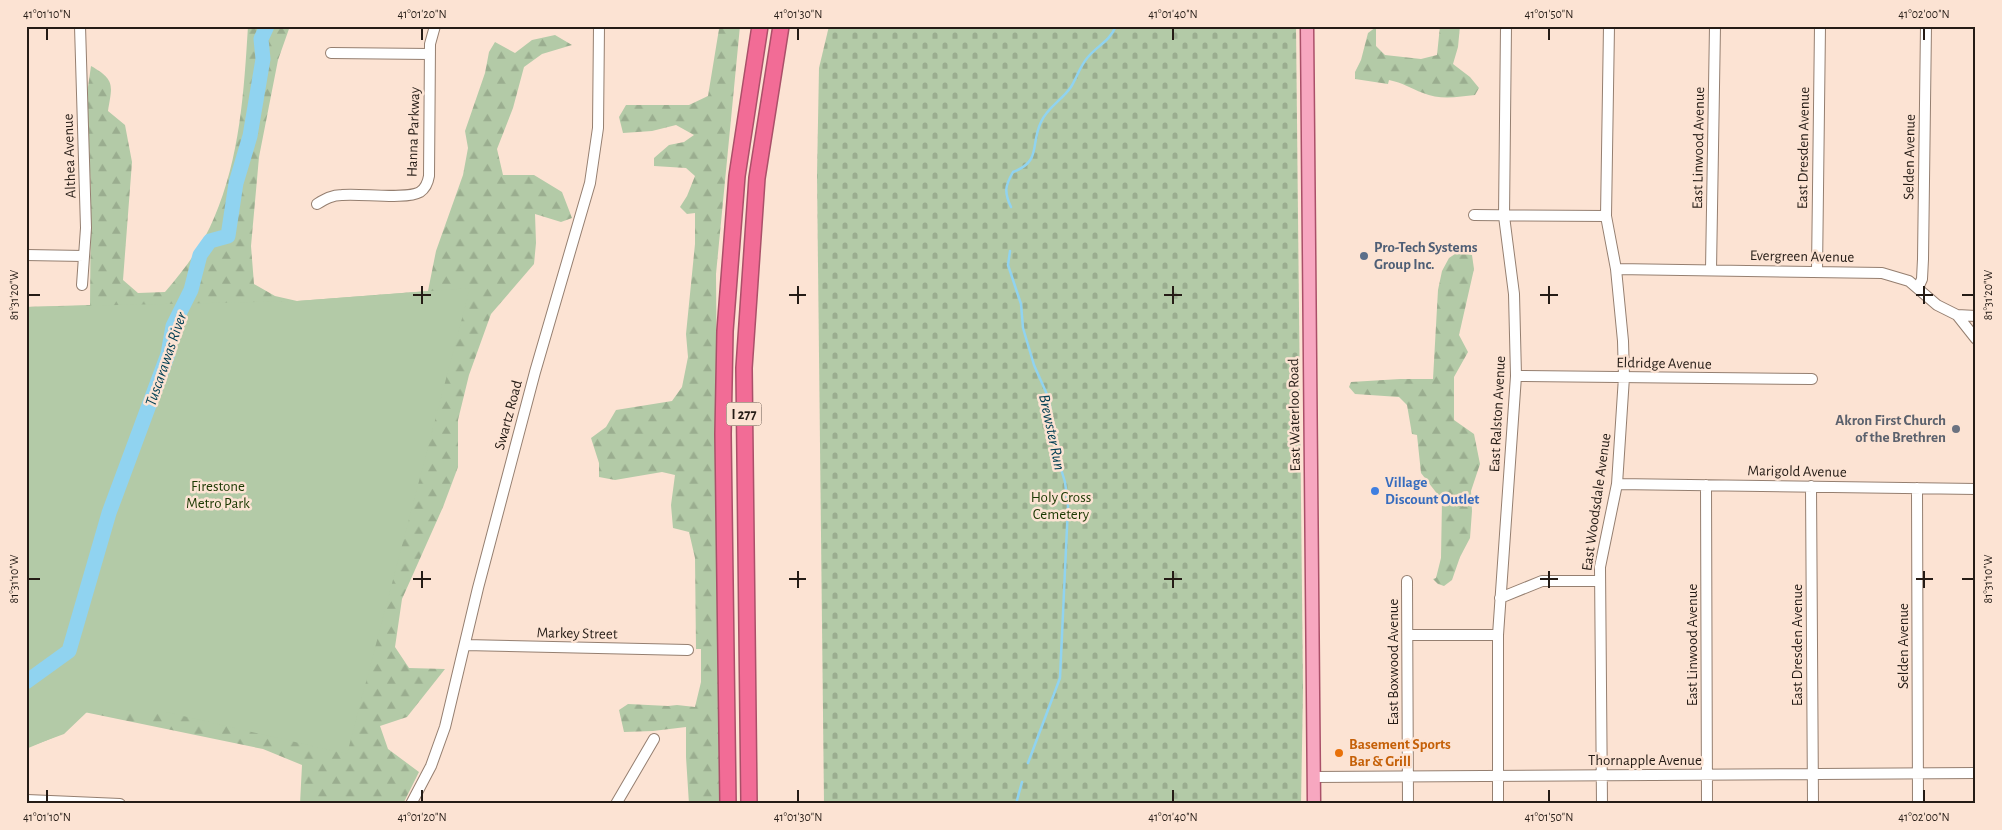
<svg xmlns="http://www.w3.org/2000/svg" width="2002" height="830" font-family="'Alegreya Sans',sans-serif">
	<defs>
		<pattern id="forest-firs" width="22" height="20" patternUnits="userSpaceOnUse" patternTransform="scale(1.25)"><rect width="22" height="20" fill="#b3caa7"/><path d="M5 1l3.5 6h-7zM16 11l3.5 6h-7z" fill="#9aad8f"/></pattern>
		<pattern id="cemetery-stones" width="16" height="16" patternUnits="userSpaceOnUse" patternTransform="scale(1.25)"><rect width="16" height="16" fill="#b3caa7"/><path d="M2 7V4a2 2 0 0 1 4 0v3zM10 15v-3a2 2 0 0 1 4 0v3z" fill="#9aad8f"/></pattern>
	</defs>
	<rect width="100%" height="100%" fill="#fce3d3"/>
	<path fill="url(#forest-firs)" d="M248,26H290L278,60L259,157L251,246L254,284L275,296L297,301L428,291L436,251L463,175L468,148L465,131L485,73L489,52L495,42L515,53L532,40L555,35L572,45L542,54L524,67L513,108L497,149L503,175H534L562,192L572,218L561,222L535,214L536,243L534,264L491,314L469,375L458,420V467L443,507L402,599L395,647L409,668L445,669L407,717L380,726L388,749L419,772L403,804H300L302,765L263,749L84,712L64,733L26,749V307L90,305L91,196L87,94L91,66C116,80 112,86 108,111L125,125L132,162L123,280L138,293L165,292C184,270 203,245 214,218C240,158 244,91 248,26Z
		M716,26H740L716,274L720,804H689L686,757V727L653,731L624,732L619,710L628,704L668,706L677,705L695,707L701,682V649H696L695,558L689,532L673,528L671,505L675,475L662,472L615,480L599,477V463L591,438L606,427L616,410L672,401L682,387L688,357L686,334L695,244V213L687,214L680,207L687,196L695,176L686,168L654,166V158L669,145L684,142L694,135L676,125L652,131L623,133L619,117L626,105H689L708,96L719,29Z
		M1440,26H1460L1458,47L1453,64L1470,77L1479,88L1475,95C1458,97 1439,100 1423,93C1410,88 1403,83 1389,80L1388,84L1355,79V72L1361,60L1368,33L1376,27V46L1385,55L1421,59L1437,55Z
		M1458,252L1472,255L1474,269L1459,335L1468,352L1454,377V420L1474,434L1480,464L1471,491L1472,511L1470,538L1460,557L1452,580L1444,586L1438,584L1433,579L1436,578L1441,558L1442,500L1421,473L1417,435L1412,434L1407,405L1399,397L1355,394L1349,387L1351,382L1400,379H1433L1438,290L1442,271L1449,258Z"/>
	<path fill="url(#cemetery-stones)" d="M829,26H1296L1303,689L1301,804H824L817,175L819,68Z"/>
	<path fill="#b3caa7" d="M470,288L347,754L166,712H87L64,734L26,748V307L297,301Z"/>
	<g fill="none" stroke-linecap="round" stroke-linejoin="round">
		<path stroke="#90d3f0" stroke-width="2.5" d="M1011,207C1004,192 1005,186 1013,172C1042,161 1030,145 1041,122C1047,108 1062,100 1071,87C1077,77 1080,66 1088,57C1098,45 1109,42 1116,26
			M1010,251L1008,265L1021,304L1023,328L1034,365L1049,399L1057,456L1065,482L1068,506L1060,678L1028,763
			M1016,804L1022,782"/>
		<path stroke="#90d3f0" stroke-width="15" d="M26,682L69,651L109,513L168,354L173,326L191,290L200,255L210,241L228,236L236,183L250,136L263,59L261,39L267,26"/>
		<g stroke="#957f70" stroke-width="12">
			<path id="minor" d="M80,26L86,228L82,285
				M331,53L430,54
				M317,204C325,199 332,195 342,195C360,193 406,200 420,192C426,188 428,182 429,176L430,44L435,26
				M1474,215L1606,216
				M26,255L84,256
				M1616,269L1882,273L1909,281L1937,305L1957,315L1976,316
				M1711,270L1715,26
				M1817,271L1820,26
				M1918,288L1922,279L1923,259L1926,26
				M1957,315L1976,339
				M1516,376L1812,379
				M1617,484L1976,489
				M1706,485L1707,804
				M1811,486L1813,804
				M1917,488L1918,804
				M1407,581L1408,804
				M1500,598L1542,581H1600
				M1408,635H1498
				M465,645L688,650
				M1314,777L1976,773
				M27,800L120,804
				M411,804L431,766L445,727L478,588L535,372L590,183L598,128L599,26
				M616,804L654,739
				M1498,804V635L1516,376L1514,294L1504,216L1506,26
				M1602,804L1600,567L1617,484L1624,377L1623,341L1616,269L1606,216L1609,26"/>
		</g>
		<g stroke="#aa5069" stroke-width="15">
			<path id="major" d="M1307,26L1314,804"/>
		</g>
		<g stroke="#aa5069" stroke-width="18">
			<path id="highway" d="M728,804L723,434L725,331L737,176L760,26
				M749,804L744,368L757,178L781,26"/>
		</g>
		<use href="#minor" stroke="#fff" stroke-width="10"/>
		<use href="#major" stroke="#f7a7c0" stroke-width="12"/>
		<use href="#highway" stroke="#f26c96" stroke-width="15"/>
	</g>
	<path fill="none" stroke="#251c16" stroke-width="2" d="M47,28V40M422,28V40M798,28V40M1173,28V40M1549,28V40M1924,28V40M422,286V304M798,286V304M1173,286V304M1549,286V304M1924,286V304M28,295H40M413,295H431M789,295H806M1164,295H1182M1540,295H1558M1916,295H1933M1962,295H1974M422,571V588M798,571V588M1173,571V588M1549,571V588M1924,571V588M28,579H40M413,579H431M789,579H806M1164,579H1182M1540,579H1558M1916,579H1933M1962,579H1974M47,790V802M422,790V802M798,790V802M1173,790V802M1549,790V802M1924,790V802"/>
	<circle fill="#5c6f8a" stroke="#fce3d3" stroke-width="2" cx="1364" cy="256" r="5"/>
	<circle fill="#6b7280" stroke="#fce3d3" stroke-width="2" cx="1956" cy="429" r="5"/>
	<circle fill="#3f7fe0" stroke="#fce3d3" stroke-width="2" cx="1375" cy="491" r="5"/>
	<circle fill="#e8710a" stroke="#fce3d3" stroke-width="2" cx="1339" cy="753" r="5"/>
	<g text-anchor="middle" stroke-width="5" stroke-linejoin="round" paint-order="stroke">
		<rect fill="#fce3d3" stroke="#66584f" stroke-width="1" x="726.5" y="402.5" width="35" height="23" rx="4"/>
		<g font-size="14" font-weight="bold" fill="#251c16">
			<text x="744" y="419">I 277</text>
		</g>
		<g font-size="15" fill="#251c16" stroke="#fce3d3">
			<text transform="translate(413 132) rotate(-88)" y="5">Hanna Parkway</text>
			<text transform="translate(1698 148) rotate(-89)" y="5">East Linwood Avenue</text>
			<text transform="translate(1803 148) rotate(-89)" y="5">East Dresden Avenue</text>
			<text transform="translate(69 156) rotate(-92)" y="5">Althea Avenue</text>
			<text transform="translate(1909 157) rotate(-89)" y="5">Selden Avenue</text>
			<text transform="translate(1802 256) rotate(1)" y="5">Evergreen Avenue</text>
			<text transform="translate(1664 363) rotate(1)" y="5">Eldridge Avenue</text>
			<text transform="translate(1497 414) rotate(-87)" y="5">East Ralston Avenue</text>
			<text transform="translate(508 415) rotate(-75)" y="5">Swartz Road</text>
			<text transform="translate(1294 415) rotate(-91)" y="5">East Waterloo Road</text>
			<text transform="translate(1797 471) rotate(1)" y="5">Marigold Avenue</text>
			<text transform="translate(1596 502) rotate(-82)" y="5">East Woodsdale Avenue</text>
			<text transform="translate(577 633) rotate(1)" y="5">Markey Street</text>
			<text transform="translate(1692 645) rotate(-90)" y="5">East Linwood Avenue</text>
			<text transform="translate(1797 645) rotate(-90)" y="5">East Dresden Avenue</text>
			<text transform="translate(1903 646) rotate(-90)" y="5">Selden Avenue</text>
			<text transform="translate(1393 662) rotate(-90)" y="5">East Boxwood Avenue</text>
			<text x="1645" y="765">Thornapple Avenue</text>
		</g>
		<g font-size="15" font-weight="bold" fill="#4e5e75" stroke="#fce3d3" text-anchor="start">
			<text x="1374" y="252">Pro-Tech Systems<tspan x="1374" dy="17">Group Inc.</tspan></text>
		</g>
		<g font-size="15" font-weight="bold" fill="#5b616d" stroke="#fce3d3" text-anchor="end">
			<text x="1946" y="425">Akron First Church<tspan x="1946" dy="17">of the Brethren</tspan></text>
		</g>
		<g font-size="15" font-weight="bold" fill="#366cbe" stroke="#fce3d3" text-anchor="start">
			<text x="1385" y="487">Village<tspan x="1385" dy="17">Discount Outlet</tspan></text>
		</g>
		<g font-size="15" fill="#1b3802" stroke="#fce3d3">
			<text x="218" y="491">Firestone<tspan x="218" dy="17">Metro Park</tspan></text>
			<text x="1061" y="502">Holy Cross<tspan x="1061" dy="17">Cemetery</tspan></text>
		</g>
		<g font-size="15" font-weight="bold" fill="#c56008" stroke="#fce3d3" text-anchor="start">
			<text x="1349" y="749">Basement Sports<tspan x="1349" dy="17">Bar &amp; Grill</tspan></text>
		</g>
		<g font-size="16" font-style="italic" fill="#054155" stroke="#fce3d3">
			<text transform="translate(165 359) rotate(-71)" y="6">Tuscarawas River</text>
			<text transform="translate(1053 432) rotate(78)" y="6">Brewster Run</text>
		</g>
	</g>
	<rect width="2002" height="830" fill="none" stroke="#fce3d3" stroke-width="55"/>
	<rect x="28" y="28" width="1946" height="774" fill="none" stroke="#251c16" stroke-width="2"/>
	<g font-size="12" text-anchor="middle" fill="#251c16">
		<text x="47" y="18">41°01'10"N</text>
		<text x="422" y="18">41°01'20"N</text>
		<text x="798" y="18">41°01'30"N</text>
		<text x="1173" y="18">41°01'40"N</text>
		<text x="1549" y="18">41°01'50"N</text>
		<text x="1924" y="18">41°02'00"N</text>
		<text transform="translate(1988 295) rotate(-90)" y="4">81°31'20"W</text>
		<text transform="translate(14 295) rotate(-90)" y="4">81°31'20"W</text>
		<text transform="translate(1988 579) rotate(-90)" y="4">81°31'10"W</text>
		<text transform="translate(14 579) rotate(-90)" y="4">81°31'10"W</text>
		<text x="47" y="821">41°01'10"N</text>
		<text x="422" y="821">41°01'20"N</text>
		<text x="798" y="821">41°01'30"N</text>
		<text x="1173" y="821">41°01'40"N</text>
		<text x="1549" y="821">41°01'50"N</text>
		<text x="1924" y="821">41°02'00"N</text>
	</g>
</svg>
